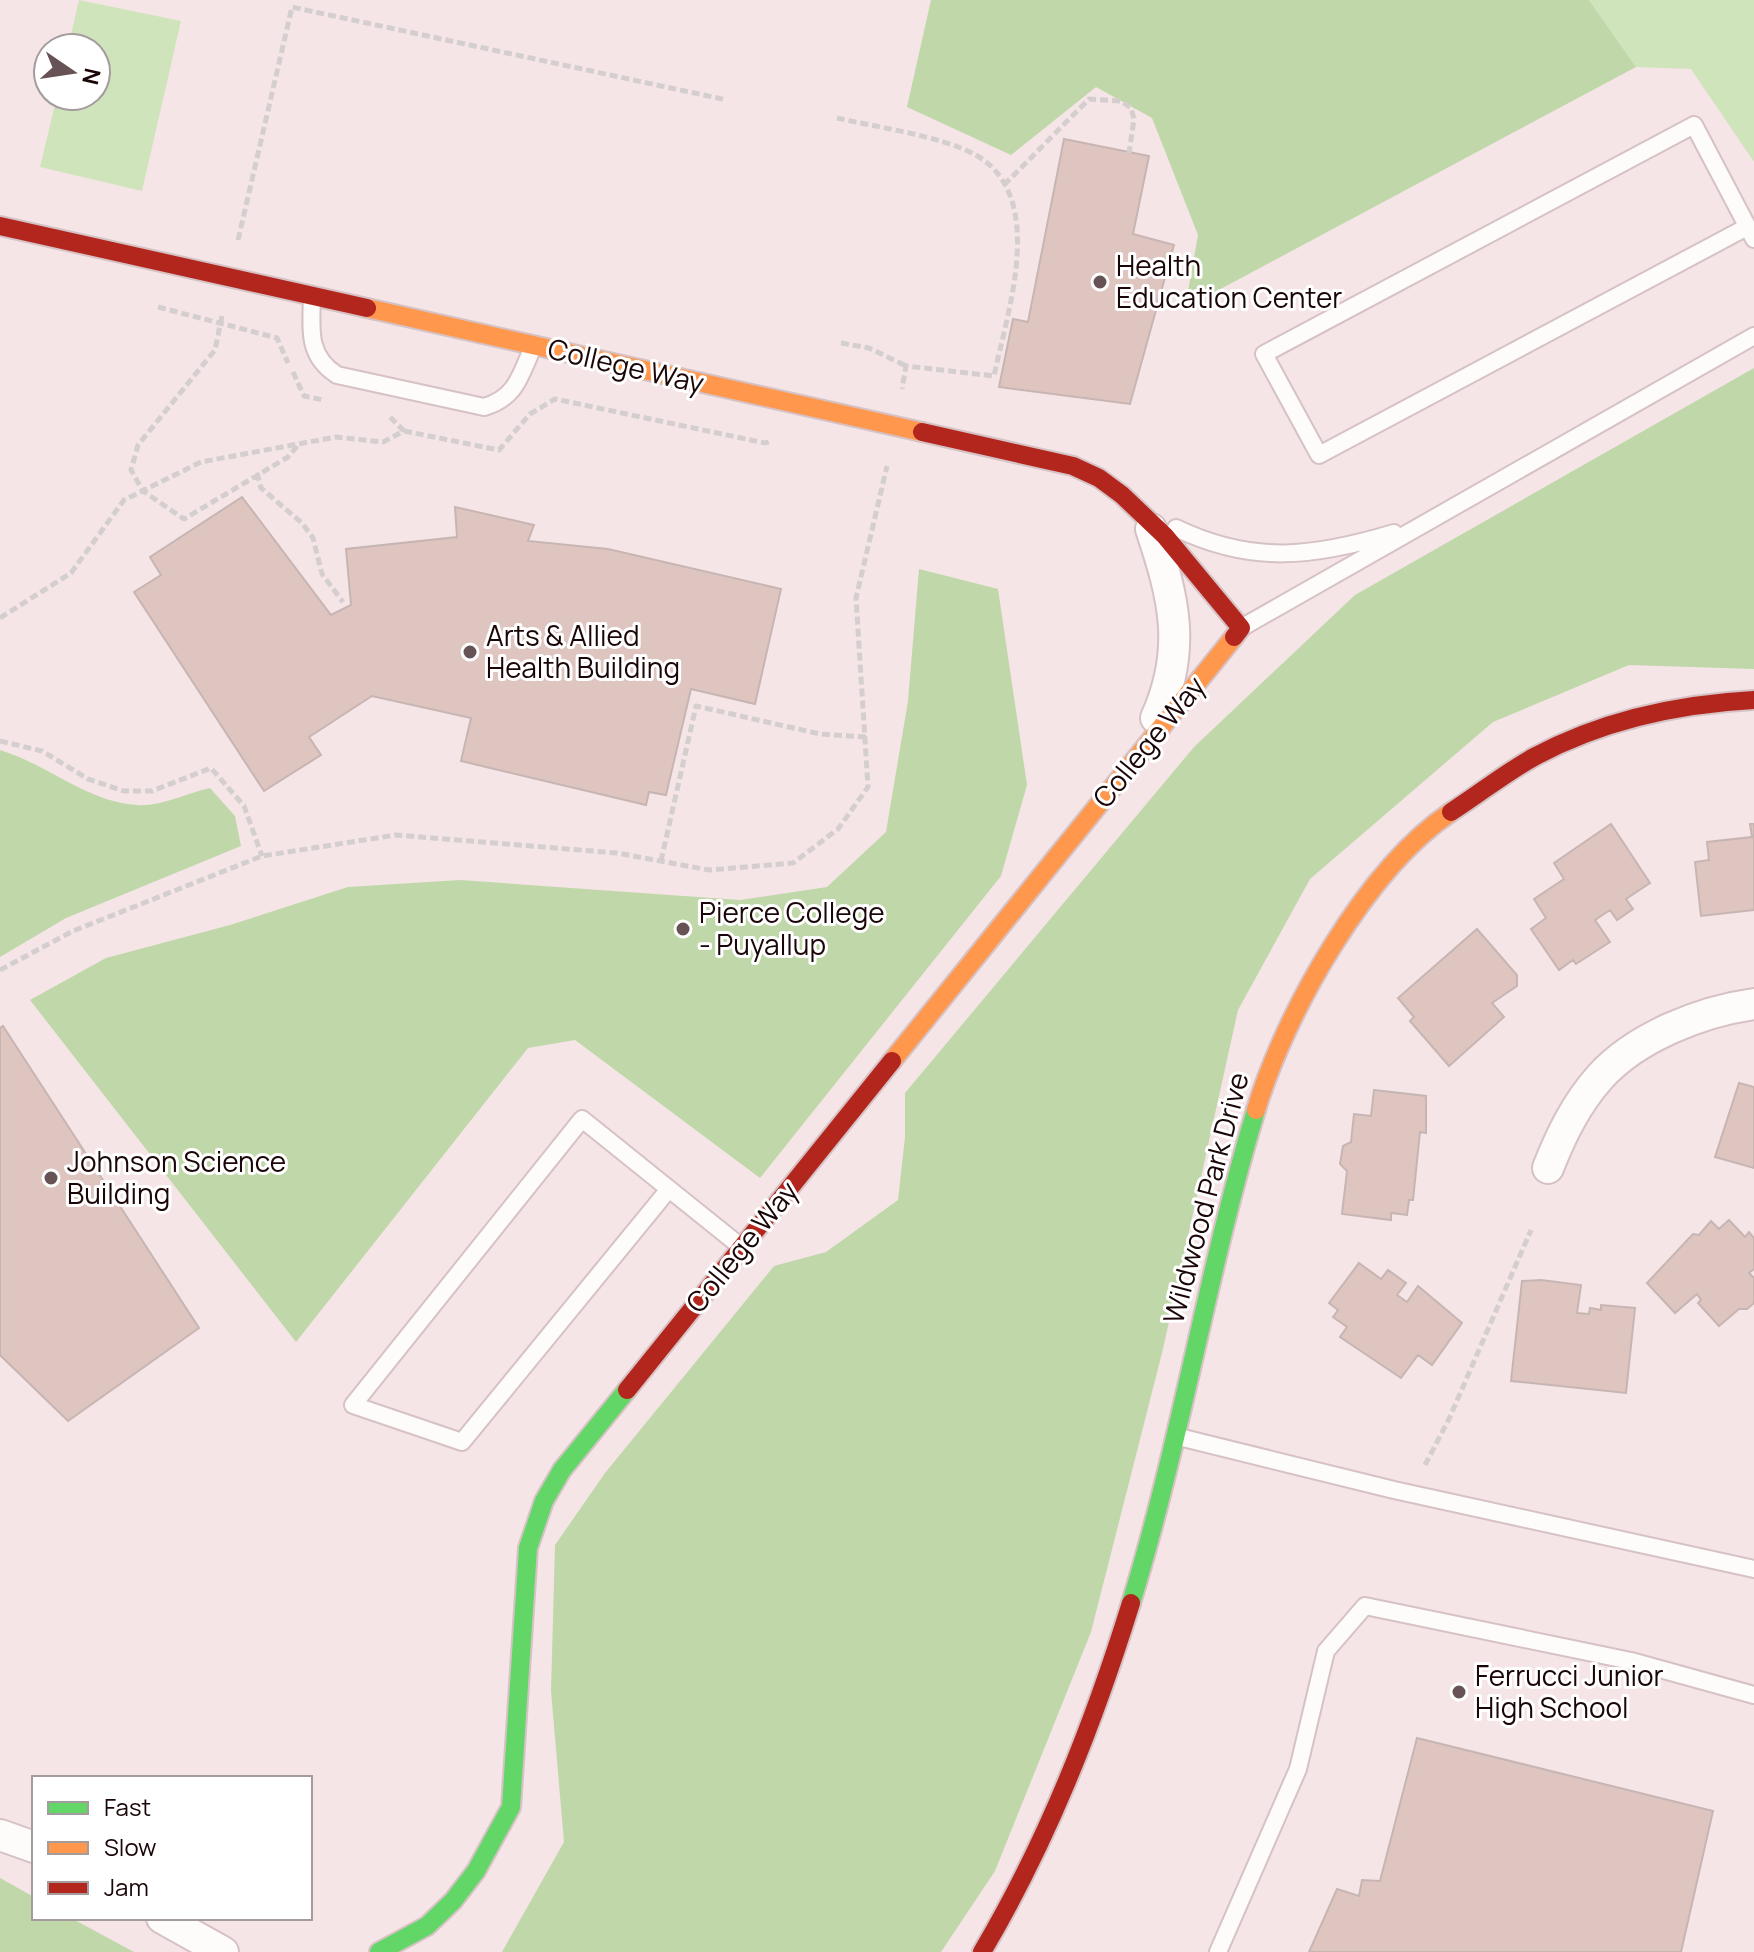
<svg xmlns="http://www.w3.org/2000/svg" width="1754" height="1952" font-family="Manrope,sans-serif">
	<rect width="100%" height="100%" fill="#f5e5e7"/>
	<path fill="#d0e4bb" d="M79,0L181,21L142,191L40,167L57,96H96V48H68Z
		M1589,0H1754V162L1691,69L1636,67Z"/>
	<path fill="#c0d7a9" d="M931,0H1589L1636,67L1185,308L1198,235L1152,118L1096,87L1011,155L907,107Z
		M1754,368V669L1629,665L1493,722L1310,879L1238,1010L1163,1349L1091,1632L995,1871L941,1952H502L564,1842L551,1691L555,1545L605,1473L774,1266L826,1252L898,1200L905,1137V1093L1194,747L1355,595Z
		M919,569L998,589L1027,785L1001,876L760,1178L575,1040L528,1048L296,1342L30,1000L106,958L230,925L348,887L460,880L740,900L827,887L886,832L908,701Z
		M0,750C47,764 87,802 137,805C159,807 188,793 210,788L235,816L241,846L66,918L0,957Z
		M0,1878L34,1897V1918H71L134,1952H0Z"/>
	<path fill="#dfc5c0" stroke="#c7b5b3" stroke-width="2" d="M1064,139L1149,156L1133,234L1174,245L1130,404L999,387L1013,319L1028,322Z
		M242,497L331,615L351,605L346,549L457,537L455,507L534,525L528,541L608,549L781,589L755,704L691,689L666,795L649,792L646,805L461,761L471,718L372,696L309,737L321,755L264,791L134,592L161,575L150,557Z
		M1611,824L1650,883L1626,899L1633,909L1617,920L1610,910L1595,920L1610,942L1576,964L1573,960L1559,970L1531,929L1546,918L1534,899L1564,879L1554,863Z
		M1750,824H1754V910L1701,916L1695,862L1709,860L1707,842L1752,837Z
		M1477,929L1517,975V986L1492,1003L1504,1017L1449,1066L1410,1021L1414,1017L1398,998Z
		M3,1026L199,1328L68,1421L0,1355V1028Z
		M1739,1083L1754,1087V1168L1715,1157Z
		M1374,1090L1426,1096V1133L1420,1132L1413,1200H1409L1407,1215L1391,1213V1220L1342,1214L1347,1171L1340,1164L1343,1146L1351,1142L1354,1114L1371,1116Z
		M1729,1220L1745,1237L1749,1232L1754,1238V1269L1749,1273L1754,1278V1303L1747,1309H1739L1719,1326L1698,1303L1701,1300L1697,1294L1675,1313L1647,1283L1693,1234L1699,1235L1711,1221L1719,1229Z
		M1359,1263L1381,1279L1388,1270L1406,1283L1397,1295L1407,1302L1418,1286L1462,1323L1432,1365L1418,1355L1401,1378L1340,1337L1347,1327L1333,1317L1338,1310L1329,1303Z
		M1541,1280L1581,1285L1577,1313L1589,1314L1590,1308L1601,1310V1305L1635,1308L1626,1393L1511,1381L1522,1281Z
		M1417,1738L1713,1811L1681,1952H1309L1337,1889L1359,1896L1362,1880L1380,1881Z"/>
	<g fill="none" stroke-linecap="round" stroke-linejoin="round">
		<g stroke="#d6c2c4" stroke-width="20">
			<path id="lane" d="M1747,227L1319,455L1264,354L1694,125L1754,239
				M312,298C311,329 307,356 337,375L484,407C516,398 520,376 533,347
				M1176,528C1253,565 1314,557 1394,533
				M1241,628L1754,336
				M669,1189L462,1442L353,1405L582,1119L740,1246
				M1175,1436L1394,1490L1754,1569
				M1218,1952L1298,1769L1326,1651L1365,1606L1631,1661L1754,1695"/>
		</g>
		<g stroke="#d6c2c4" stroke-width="34">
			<path id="street" d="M1151,529C1174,598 1187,649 1156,718
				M1548,1168C1561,1135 1576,1104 1600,1077C1636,1037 1702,1011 1754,1004
				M0,1835L34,1847
				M162,1918L223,1952"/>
		</g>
		<g stroke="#d6c2c4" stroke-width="22">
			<path id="fast" d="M1131,1603C1181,1441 1207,1272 1256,1110
				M379,1952L427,1926L453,1901L476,1871L511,1807L528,1548L544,1501L562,1470L627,1390"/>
		</g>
		<g stroke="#d6c2c4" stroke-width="22">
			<path id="slow" d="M367,308L922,432
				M892,1061L1234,637
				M1256,1110C1285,1013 1366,869 1451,812"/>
		</g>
		<g stroke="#d6c2c4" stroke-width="22">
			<path id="jam" d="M0,226L367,308
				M922,432L1073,466L1099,478L1122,495L1165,536L1241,628L1234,637
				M1451,812C1479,794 1505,773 1534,757C1601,721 1678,704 1754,700
				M627,1390L892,1061
				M982,1952C1047,1842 1093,1725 1131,1603"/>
		</g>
		<path stroke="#d4cecf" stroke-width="5" stroke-dasharray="8 4" stroke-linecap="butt" d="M837,118C876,127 940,136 974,154C1049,195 1007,312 994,376L906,366L902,389
			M1004,185L1089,99L1121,101L1131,108L1134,119L1129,153
			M238,240L292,7L727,100
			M158,307L277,338L288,363
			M222,316L215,350L138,445L131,470L143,491L184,519L288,457L299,444
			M841,343L869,348L906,366
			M293,372L304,396L323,400
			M404,431L499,450L530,414L555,399L765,443L771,441
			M257,473L261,488L302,523L313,538L322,574L343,602
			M0,618L71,573L124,500L201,462L336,437L383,442L404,431L388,415
			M0,741L42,751L88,779L124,791H152L211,768L244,806L262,856
			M661,861L696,706L820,734L866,737
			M0,970L73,931L262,856L396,835L617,853L709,870L793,863L838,829L868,787L856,598L887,466
			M1425,1465L1449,1419L1531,1230"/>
		<use href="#lane" stroke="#fefbfb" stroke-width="16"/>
		<use href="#street" stroke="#fefbfb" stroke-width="30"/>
		<use href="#fast" stroke="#63d668" stroke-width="18"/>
		<use href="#slow" stroke="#ff974d" stroke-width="18"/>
		<use href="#jam" stroke="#b3261e" stroke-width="18"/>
	</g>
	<g fill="#675355" stroke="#fff" stroke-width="3">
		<circle cx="1100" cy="282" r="8"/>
		<circle cx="470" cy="652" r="8"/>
		<circle cx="683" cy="929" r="8"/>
		<circle cx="51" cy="1178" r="8"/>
		<circle cx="1459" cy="1692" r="8"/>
	</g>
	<g text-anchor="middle" stroke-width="6" stroke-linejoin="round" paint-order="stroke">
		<g font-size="28" fill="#1a0507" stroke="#fff" text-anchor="start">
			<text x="1116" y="276">Health<tspan x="1116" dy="32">Education Center</tspan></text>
			<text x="486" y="646">Arts &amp; Allied<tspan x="486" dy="32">Health Building</tspan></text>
			<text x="699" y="923">Pierce College<tspan x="699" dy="32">- Puyallup</tspan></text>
			<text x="67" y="1172">Johnson Science<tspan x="67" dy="32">Building</tspan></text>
			<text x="1475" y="1686">Ferrucci Junior<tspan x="1475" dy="32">High School</tspan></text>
		</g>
		<g font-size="28" fill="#1a0507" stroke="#fff">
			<text transform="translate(626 366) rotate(13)" y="10">College Way</text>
			<text transform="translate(1149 742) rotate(-51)" y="10">College Way</text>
			<text transform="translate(1206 1198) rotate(-75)" y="10">Wildwood Park Drive</text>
			<text transform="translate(742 1247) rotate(-51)" y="10">College Way</text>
		</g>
	</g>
	<rect x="32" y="1776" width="280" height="144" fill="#ffffff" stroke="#a39b9c" stroke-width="2"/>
	<rect x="48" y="1802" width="40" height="12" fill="#63d668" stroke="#a39b9c" stroke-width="2"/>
	<text x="104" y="1816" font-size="24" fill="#1a0507">Fast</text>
	<rect x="48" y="1842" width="40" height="12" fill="#ff974d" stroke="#a39b9c" stroke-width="2"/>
	<text x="104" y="1856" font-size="24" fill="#1a0507">Slow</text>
	<rect x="48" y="1882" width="40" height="12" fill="#b3261e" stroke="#a39b9c" stroke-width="2"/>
	<text x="104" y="1896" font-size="24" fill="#1a0507">Jam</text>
	<g transform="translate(72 72) rotate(103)"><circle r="38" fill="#ffffff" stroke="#a39b9c" stroke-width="2"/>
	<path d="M0-6L14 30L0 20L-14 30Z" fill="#675355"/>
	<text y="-12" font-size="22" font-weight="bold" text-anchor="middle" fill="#1a0507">N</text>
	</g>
</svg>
